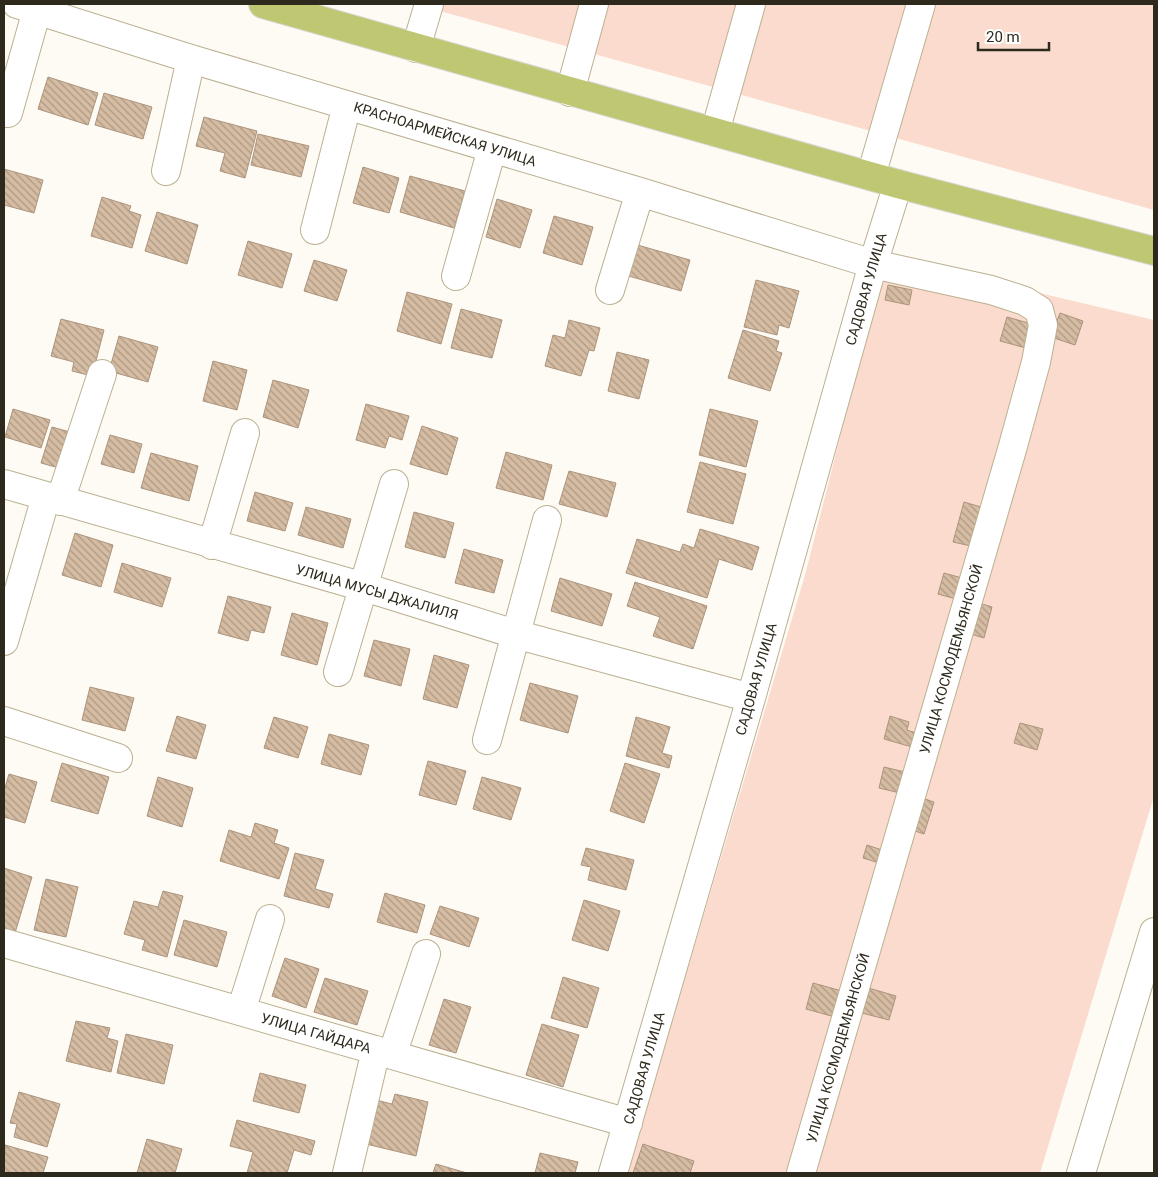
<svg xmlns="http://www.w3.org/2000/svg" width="1158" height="1177" font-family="Roboto,sans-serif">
	<defs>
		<pattern id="building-back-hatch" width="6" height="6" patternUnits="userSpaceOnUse" patternTransform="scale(1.25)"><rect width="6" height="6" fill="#d5bca3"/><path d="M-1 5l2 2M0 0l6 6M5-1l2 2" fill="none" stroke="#ad9984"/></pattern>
	</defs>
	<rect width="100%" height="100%" fill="#fefbf5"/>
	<path fill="#fbdbcd" d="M415,4H1154V210Z
		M886,257L1154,320V796L1040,1173H627L805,575Z"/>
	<path fill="url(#building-back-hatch)" stroke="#ac947c" d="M48,77L98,93L88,125L38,109Z
		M104,93L152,107L143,139L95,125Z
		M204,117L257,131L245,178L220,171L225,153L196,146Z
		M258,134L309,146L301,177L251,165Z
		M363,167L399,178L389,213L353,203Z
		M4,169L43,180L34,213L4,205Z
		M410,176L465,191L454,228L400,212Z
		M102,197L131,206L129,211L141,215L132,248L91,236Z
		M497,199L532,210L520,248L486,237Z
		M157,212L198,225L187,264L145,251Z
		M554,216L593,227L582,265L543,253Z
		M248,241L292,254L282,288L238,275Z
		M634,244L690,260L681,291L625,275Z
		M314,260L347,270L337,301L304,291Z
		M756,280L799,291L789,328L779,325L777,335L744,327Z
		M888,285L912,290L909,305L885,300Z
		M407,292L452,304L441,344L397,331Z
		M461,309L502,320L492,358L451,348Z
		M1060,313L1083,321L1075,345L1051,337Z
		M1007,317L1032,324L1026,348L1000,341Z
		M61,319L104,330L92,376L72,371L74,362L51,356Z
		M569,320L600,328L594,351L589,350L581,376L545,366L553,335L565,338Z
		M743,330L779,341L776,351L782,353L770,391L728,378Z
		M119,336L158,347L148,382L109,371Z
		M617,352L649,360L639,399L608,391Z
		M213,361L247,370L237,410L203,401Z
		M273,380L309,390L298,428L263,417Z
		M366,404L409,416L402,440L389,436L385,448L356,440Z
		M13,409L50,420L41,448L5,437Z
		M710,409L758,421L746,467L699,455Z
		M422,426L458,438L447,475L410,464Z
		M52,427L70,432L59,468L41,463Z
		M110,435L142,444L134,473L101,464Z
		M506,452L552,465L543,500L496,488Z
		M151,453L198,466L189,501L141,488Z
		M700,462L746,474L733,524L687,512Z
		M569,471L616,483L607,517L559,504Z
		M255,492L293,503L285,531L247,521Z
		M964,502L981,507L971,546L953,542Z
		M306,507L351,519L343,548L298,535Z
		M414,512L454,523L445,558L405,547Z
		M700,529L759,547L752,570L719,559L707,598L626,573L637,539L680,552L683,544L694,548Z
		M75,533L113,545L101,587L62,575Z
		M464,549L503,560L494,593L455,583Z
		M122,563L171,578L162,607L114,592Z
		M944,573L962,578L956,599L938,594Z
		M560,578L612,594L602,626L551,611Z
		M635,582L707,606L693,649L653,636L660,617L627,606Z
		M228,596L271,607L264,633L251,630L248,641L218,633Z
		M973,601L992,607L984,638L964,632Z
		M292,613L328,623L317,665L281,655Z
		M374,640L410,649L401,686L364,676Z
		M434,655L469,665L457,708L423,699Z
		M530,683L578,696L568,733L520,720Z
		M90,687L134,698L125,731L82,720Z
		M177,716L206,725L196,759L166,751Z
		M890,716L909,722L907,730L916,733L912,747L884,739Z
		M274,717L308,727L298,758L264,748Z
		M636,717L670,727L662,753L672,756L669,768L626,756Z
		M1020,723L1043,729L1037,750L1014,743Z
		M329,734L369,745L361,775L321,764Z
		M428,761L466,771L456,805L419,795Z
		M62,763L109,777L98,814L51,801Z
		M625,763L660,774L644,823L610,811Z
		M884,767L905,772L900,793L879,788Z
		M9,774L37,782L25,823L4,817V791Z
		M158,777L193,788L182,827L147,816Z
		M482,777L521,788L511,820L473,809Z
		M916,796L934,802L924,834L906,828Z
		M255,823L278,830L274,843L289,848L279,879L220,861L229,830L251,837Z
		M867,845L882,850L879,863L863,858Z
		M586,848L634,860L626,890L588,880L591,867L581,865Z
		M295,853L324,860L315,889L333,894L329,908L284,896Z
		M4,868L32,877L15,933L4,930Z
		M46,879L78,887L66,937L34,930Z
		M163,891L183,896L167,957L142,950L145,940L124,934L134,901L158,907Z
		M385,893L425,905L417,933L377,922Z
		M584,900L620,911L608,951L572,940Z
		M440,906L479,918L469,947L430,934Z
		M184,920L227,932L217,967L174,955Z
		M285,958L319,969L306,1008L272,996Z
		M563,977L599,988L587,1028L551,1018Z
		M325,978L368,991L357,1025L314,1012Z
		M813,983L842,991L835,1017L806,1009Z
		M865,987L896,996L889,1020L858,1012Z
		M444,999L471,1007L456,1053L429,1045Z
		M76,1021L110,1028L107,1038L118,1041L111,1072L66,1061Z
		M542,1024L579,1035L563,1087L526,1075Z
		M126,1034L173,1045L164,1084L117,1073Z
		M260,1073L306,1085L299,1113L253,1101Z
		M19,1092L60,1104L47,1147L14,1137L17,1124L10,1123Z
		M395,1094L428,1102L416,1156L366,1144L376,1100L392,1104Z
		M237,1120L315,1141L311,1155L294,1150L287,1173H247L253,1152L230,1146Z
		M147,1139L182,1149L175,1173H137Z
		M643,1144L694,1161L690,1173H633Z
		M5,1145L48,1157L43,1173H4Z
		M540,1153L578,1162L575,1173H535Z
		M436,1164L467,1173H433Z"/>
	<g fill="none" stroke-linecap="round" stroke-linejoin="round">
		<g stroke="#bbb091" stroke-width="30">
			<path id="minor" d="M17,4L191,59L640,192L873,264L991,290L1025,301L1039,310L1043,325L1036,362L1013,446L801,1173
				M416,48L429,4
				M570,92L594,4
				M8,113L37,10
				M715,132L751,4
				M166,171L191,59
				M871,176L921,4
				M315,230L347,105
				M456,276L492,149
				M610,290L640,192
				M4,484L364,587L515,634L751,698
				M60,501L102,374
				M212,545L245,433
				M4,641L46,497
				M338,672L394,484
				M4,721L118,758
				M487,740L547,520
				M4,943L628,1123
				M241,1011L270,919
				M392,1055L426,954
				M347,1173L376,1050
				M613,1173L751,698L873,264L898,184
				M1081,1173L1154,932"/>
		</g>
		<g stroke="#d9d8d6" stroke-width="30">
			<path id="major" d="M263,4L898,184L1154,251"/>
		</g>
		<use href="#minor" stroke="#fff" stroke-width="28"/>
		<use href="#major" stroke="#bfc773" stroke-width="28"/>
	</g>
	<g text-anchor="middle" stroke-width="4.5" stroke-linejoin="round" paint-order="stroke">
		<g font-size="14" fill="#2d291c" stroke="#fff">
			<text transform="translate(445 134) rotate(17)" y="5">КРАСНОАРМЕЙСКАЯ УЛИЦА</text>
			<text transform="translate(866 289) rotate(-74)" y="5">САДОВАЯ УЛИЦА</text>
			<text transform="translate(377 592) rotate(16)" y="5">УЛИЦА МУСЫ ДЖАЛИЛЯ</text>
			<text transform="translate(951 659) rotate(-74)" y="5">УЛИЦА КОСМОДЕМЬЯНСКОЙ</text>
			<text transform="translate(756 679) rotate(-74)" y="5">САДОВАЯ УЛИЦА</text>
			<text transform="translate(316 1033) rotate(16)" y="5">УЛИЦА ГАЙДАРА</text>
			<text transform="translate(838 1048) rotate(-74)" y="5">УЛИЦА КОСМОДЕМЬЯНСКОЙ</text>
			<text transform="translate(644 1068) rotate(-74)" y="5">САДОВАЯ УЛИЦА</text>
		</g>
	</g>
	<rect width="1158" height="1177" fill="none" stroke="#2d291c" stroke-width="10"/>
	<path d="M978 42v8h71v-8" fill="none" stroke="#2d291c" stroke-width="2.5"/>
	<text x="986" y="42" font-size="15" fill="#2d291c" stroke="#ffffff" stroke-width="4" paint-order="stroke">20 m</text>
</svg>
